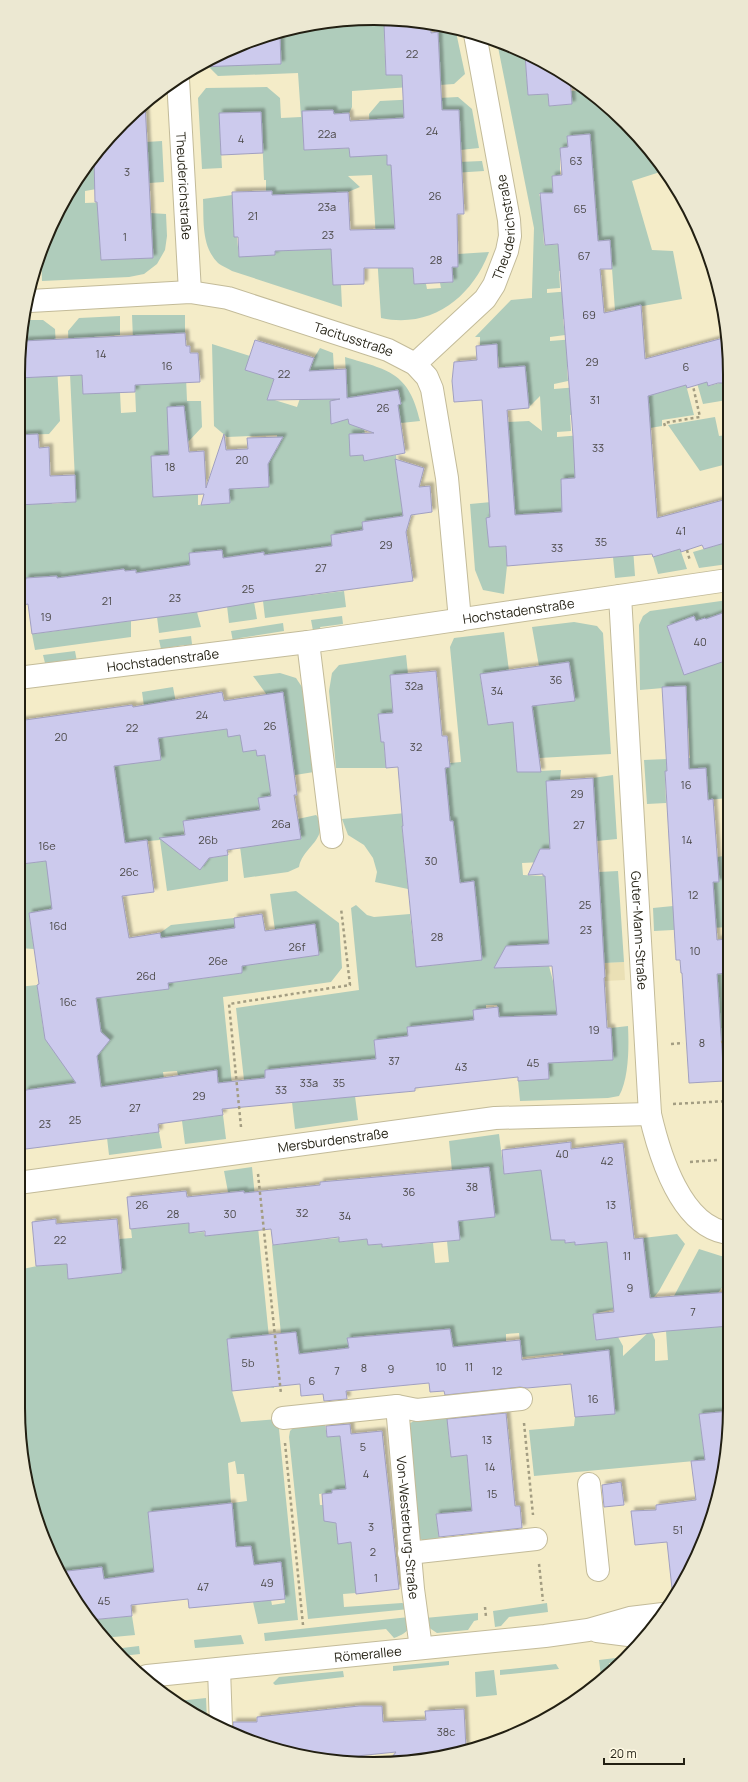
<svg xmlns="http://www.w3.org/2000/svg" width="748" height="1782" font-family="Manrope,sans-serif">
	<defs>
		<filter id="shadow"><feDropShadow dx="3.5" dy="-3.5" stdDeviation="1" flood-color="#0004"/></filter>
	</defs>
	<rect width="100%" height="100%" fill="#f4ecc8"/>
	<path fill="#eae0b5" d="M624,962L625,980L585,982L584,964Z"/>
	<path fill="#afccbb" d="M351,19H364L365,24L406,22V34L384,35L386,75L440,73L438,32H456L465,74L454,84L352,91V107L349,113L303,116L304,150L349,148L371,155L369,114L380,101L458,97L472,109L479,148L460,150L459,110L404,112L405,151L387,152L388,165L482,161L484,171L407,176L392,181L395,229L402,268H413L414,284H426L427,289L441,288L440,283L453,282L452,267H458V254L489,252C472,297 432,329 381,318L372,175L348,176L360,187L348,192L305,194L336,248L332,262L333,285H341L342,307L232,271C228,268 221,266 218,263C201,246 204,220 203,199L232,195L239,256L275,254L272,192L266,191V180H264L261,112L219,113L222,168L202,169L198,98L206,88L267,87L280,98L281,118L301,117L298,73L218,76L209,67H205V62L221,53L222,65L281,64L280,36L265,37L282,30Z
		M501,43L525,55L528,95L548,94L549,106L572,104L571,91L584,90V89C610,112 650,138 660,172L632,181L652,250L673,251L682,299L615,311L610,240L598,241L590,134L567,136L568,147L560,148V175L552,176L553,193L539,194L540,197L564,196L556,223L543,226L544,245L568,244L569,270L559,271L560,288L547,289V293L571,291L573,318L563,319L565,335L550,337V341L575,339L577,366L567,367L568,381L554,384V389L578,387L580,414L570,415L571,431L557,432V437L582,435L575,478L561,479V484L629,492L635,576L615,578L613,557L530,514L487,518L489,547L506,546L507,566L504,594L483,590L475,570L470,504L513,500L507,422L529,421L542,431L540,396L528,408L525,367L499,368L497,345L480,346V337H475L511,300L532,298V294L534,228L498,47Z
		M162,141L164,182L149,183L146,142Z
		M94,157V162L106,161L108,187L85,191V203L110,202L98,216L101,260L153,257L150,213L166,214L167,236L165,250L157,264L144,274L129,277L42,281L41,250L66,196Z
		M132,315H185V333L145,335L147,384L176,383L186,377L187,401H201L202,427L188,442L169,455L151,456L153,497L190,494L198,491V505L229,503V489L269,487L267,448H278L277,435L227,437L214,426L212,344L250,356L246,370L274,379L268,398L297,407L314,358L320,348L333,353L334,370L347,393L345,357C388,370 409,372 420,421L401,423L363,422L367,447L364,461L396,455L403,516L362,522L367,558L355,559L351,531L331,535L332,546L298,551L304,596L344,591L346,607L265,618L263,601L264,552L223,558L222,550L189,553L191,565L139,586L136,570L125,571L124,569L82,575L90,626L131,621V637L35,650L32,634L64,630L57,576L26,578L25,583L18,584V495L51,494L52,504L76,502L68,331L79,318L120,316V335L80,338L83,394L120,392L121,413L136,412Z
		M27,320H43L55,329L60,421L49,434L18,435V374Z
		M649,358L658,393L686,385L694,415L662,420V426L650,428L623,412Z
		M707,380L709,386L727,381V400L703,404L697,383Z
		M715,417L719,436L727,435V464L700,471L668,425Z
		M728,542V564L699,568L693,552Z
		M680,549L687,569L658,574L653,557Z
		M728,600V614L696,621L694,616L667,626L682,669L728,660V798L708,800L706,769L665,771L666,803L647,804L644,760L690,758L686,686L640,690L639,625L643,616L650,611Z
		M254,602L257,619L229,623L227,606Z
		M197,612L201,627L159,633L157,617Z
		M342,616L343,624L320,627L322,635L314,636L311,620Z
		M574,622L597,626L603,633L611,754L539,758L530,693L544,705L575,700L569,662L539,666L532,627Z
		M283,623L284,631L240,638L241,646L234,647L231,631Z
		M504,632L509,671L480,675L488,725L521,721L526,758L516,759L517,772L561,770L560,780L566,848L542,849V862L522,863L523,875L543,876L568,874L579,964L552,966L550,946L534,947L535,967L549,966L553,981L578,983L572,1011L576,1062L608,1060L613,1054L611,1028L628,1026C629,1046 629,1078 619,1096L608,1098L520,1101L518,1081L549,1079L544,1015L516,1016V1020H499L497,1005H486V1009L473,1010L475,1027H407L408,1036L374,1040L377,1067L353,1069L351,1061L265,1070V1078L244,1080L236,1008L359,990L351,908L356,905L367,915L374,917L410,914L416,967L462,962L474,881L460,883L453,821L402,826L408,889L375,882L377,872L373,858L364,845L348,835L342,819L448,809L435,769L450,767V763L461,762L450,647L454,638Z
		M191,636L193,652L186,653L184,645L161,649L159,640Z
		M75,651L78,667L70,668L68,660L45,663L43,655Z
		M406,655L408,674L390,675L393,713L381,742H384L386,768H336L329,691L332,673L339,665Z
		M280,673L296,678L306,693L314,772L270,779L271,796L263,829L265,844L301,839L298,819L316,815C319,818 319,820 320,824C323,842 302,849 299,867L288,872L244,878L236,815L183,821L184,834L189,838L200,869L209,858L228,855V881L167,891L160,840L125,843L123,829L52,909L29,913L34,949L18,948V838L22,864L76,857L35,809L18,812V781L21,798L106,801L119,799L113,757L136,763L161,760L154,704L144,706L142,692L173,687L182,735L227,729L240,735L256,750L257,755L291,751L283,693L267,695L253,676Z
		M613,775L617,839L597,841L593,778Z
		M723,846H728L729,927L654,931L653,908L673,906L715,915L713,882H718L717,857L724,856Z
		M618,871L624,962L604,963L599,872Z
		M296,891L339,923L342,968L331,982L223,997L232,1085L219,1087L216,1070L178,1075L177,1071L163,1072L164,1079L120,1110L124,1137L159,1132L162,1148L109,1155L99,1069L88,1087L53,1086L26,1090L28,1104L18,1106V987L37,985L43,1027L99,1019L93,978L124,963L129,994L168,989L160,933L171,925L234,918L235,928L198,979L242,973L239,949L266,962L319,955L315,924L275,930L270,894Z
		M726,939L729,940V1080H724L716,974L728,973Z
		M355,1096L358,1120L295,1129L292,1102Z
		M223,1115L226,1139L185,1144L182,1121Z
		M499,1134L504,1174L569,1167L555,1233L556,1240H565V1243L575,1242V1244L607,1242L614,1309L593,1314L596,1340L618,1337L623,1346V1356L651,1330L655,1340V1361L668,1360L666,1331L730,1324L729,1411L699,1414L705,1460L534,1476L529,1430L574,1426L575,1417L615,1413L610,1362L565,1366L563,1353L522,1357L519,1333L506,1334V1342L453,1347L450,1329L398,1334L376,1346L374,1335L348,1338L349,1348L299,1354L296,1332L281,1334L272,1245L284,1244V1238L316,1230L317,1240L339,1238L340,1242L367,1239L368,1245L382,1244L383,1247L433,1243L435,1263L449,1262L447,1241L460,1240L457,1221L482,1218L494,1209L489,1168L452,1171L449,1141Z
		M252,1167L274,1388L268,1387L263,1336L227,1340L232,1391L241,1422L278,1419L298,1620L258,1624L253,1602L271,1600L272,1605L285,1603L281,1562L254,1565L251,1546L236,1547L232,1503L247,1501L244,1474H237L235,1461L228,1463L231,1503L148,1512L154,1573L104,1579L63,1572L64,1583L37,1523L18,1408V1270L37,1266L67,1264L68,1279L122,1273L119,1239L132,1238L131,1229L189,1223L190,1233L204,1232L205,1236L248,1231L244,1191L228,1192L224,1171Z
		M677,1234L685,1244L659,1291L650,1302L643,1238Z
		M699,1249L721,1256H730V1277L718,1293L674,1296Z
		M454,1416L455,1430H448L451,1457L467,1455L472,1511L436,1514L439,1538L437,1542H425L419,1538L409,1424L415,1420Z
		M325,1424L327,1437L340,1435L346,1489L332,1493L319,1494L320,1505H323L324,1518L335,1517L338,1543L351,1542L356,1593L343,1594L344,1607L402,1603L408,1605L409,1609L308,1619L289,1437L290,1431L294,1427Z
		M547,1603L548,1612L509,1617L501,1626L495,1627L493,1611Z
		M478,1613V1620L474,1621L468,1630L437,1633L428,1627L425,1618Z
		M132,1616L135,1635L103,1638L90,1620Z
		M409,1617L411,1626C406,1633 402,1635 394,1638L386,1629L265,1641L264,1633Z
		M241,1635L244,1644L195,1648L194,1640Z
		M139,1646L140,1654L122,1656L114,1649Z
		M624,1657L617,1663H609V1669L601,1676L599,1660Z
		M449,1661V1665L393,1671V1666Z
		M556,1664L559,1669L500,1675V1670Z
		M494,1670L497,1695L476,1697L475,1672Z
		M343,1671L344,1677L275,1685L273,1683L279,1677Z
		M206,1698L207,1721L196,1716L178,1701Z"/>
	<path fill="#cccaed" stroke="#a1a0c1" filter="url(#shadow)" d="M421,21L431,23V33L438,32L442,110H459L464,214H457L458,267H452L453,282L414,284L413,268H364V284L333,285L331,249L275,251V255L239,257L238,237H234L232,192L272,191V195L348,192L350,230L395,229L391,165H387V155L350,157L349,148L304,150L302,111L333,110L334,114L349,113L350,121L404,118L402,75H386L384,23Z
		M280,36L281,64L197,67L217,55L265,37Z
		M525,55L570,77L572,104L549,106L548,94L528,95Z
		M145,103L153,258L101,260L97,202H95L94,157L106,139Z
		M261,112L263,153L221,155L219,113Z
		M590,134L598,241L610,240L612,269H600L604,313L641,305L645,359L727,337V383H718L708,386L707,382L687,388L686,385L648,396L657,518L727,499L728,542L704,549L702,545L681,552L680,549L653,557L652,554L507,566L506,546L489,547L486,518L490,517L482,400L454,402L452,381L454,362L477,360L476,346L497,344L498,368L525,366L529,408L507,410L515,515L562,512L561,479L575,478L573,436L558,244L545,245L540,193H553L552,176L562,175L560,148L568,147L567,136Z
		M185,333L186,346H190V353H198L200,382L135,385V392L83,394L82,375L18,378L23,341Z
		M255,340L314,358L309,371L346,369L347,398L398,390L401,404L398,405L405,453L364,461L363,455L350,456L349,434L374,433L349,424L348,419L331,424L330,401L340,399L267,400L274,379L245,370Z
		M184,406L189,452L204,451L206,488L224,434L226,450L248,449L247,438L283,437L268,464L269,487L229,489L230,503L201,505L204,494L153,497L151,456L169,455L167,407Z
		M38,434L39,448L49,447L50,476L75,475L76,502L18,505V435Z
		M395,459L424,468L419,487L430,486L432,512L411,515L406,532L413,581L263,601L197,612L32,634L28,604L18,606V584L25,583L26,578L57,576V578L124,569L125,571L136,570V573L190,565L189,553L222,550L223,558L264,552V555L332,546L331,535L363,530L362,522L403,516Z
		M728,611V660L684,675L667,626L694,616L696,621L705,618L706,619Z
		M569,662L575,701L532,706L541,772H517L513,722L488,725L480,674Z
		M436,671L442,736H447L450,767L445,768L450,821H453L460,883L474,881L482,960L416,967L402,826H403L398,767L386,768L384,742H381L378,714L393,713L390,675Z
		M686,686L689,769L706,768L708,800L713,799L719,882H713L717,940L726,939L728,973L717,974L724,1081L689,1083L682,973H681L680,960H676L665,771H667L662,687Z
		M222,692L224,701L283,692L297,795H294L301,839L227,850L228,855L209,858L200,870L159,838L185,835L183,821L260,810L258,798L271,796L265,755L257,756L256,750L243,752L240,735L228,737L227,729L158,738L161,760L114,766L125,843L147,840L154,892L122,896L129,938L160,933L161,938L235,928L234,918L262,914L265,931L315,924L319,955L242,966V973L168,983L169,989L96,998L101,1032L110,1040L97,1056L101,1087L217,1070L218,1083L265,1078V1070L376,1059L374,1040L408,1036L407,1027L474,1020L473,1010L498,1007L499,1017L557,1015L552,966L494,968L506,946L549,944L545,876H543V874L528,875L540,849H550L546,781L593,778L605,977L604,978L607,1028H611L613,1060L548,1063L549,1079L518,1081V1077L415,1088V1091L222,1109L223,1115L158,1124L159,1132L18,1150V1106L26,1090L76,1083L45,1039L37,985L39,984L29,913L52,909L46,861L22,864L18,828L24,827L18,779V721L132,705L133,707Z
		M571,1142V1149L623,1143L634,1239L643,1238L650,1298L730,1292V1326L667,1331L596,1340L593,1314L614,1312L607,1242L575,1245V1242L565,1243V1240H551L541,1170L504,1174L502,1150Z
		M489,1167L495,1217L458,1221L460,1240L382,1247V1244L368,1245L367,1239L339,1242V1237L273,1245L271,1229L205,1236V1231L189,1233V1223L130,1229L127,1197L186,1191L187,1197L244,1191V1193L320,1185V1182Z
		M56,1219V1224L117,1219L122,1273L68,1279L67,1264L36,1266L32,1222Z
		M450,1329L453,1347L520,1340L522,1360L609,1350L615,1414L575,1417L571,1384L527,1388L520,1387L445,1395L444,1391L430,1392L429,1383L346,1391L347,1399L324,1401L323,1394L301,1396L300,1384L232,1391L227,1339L296,1332L299,1354L349,1348L347,1338Z
		M730,1411L711,1523L682,1586L673,1598L667,1542L635,1545L631,1511L656,1510V1505L696,1500L691,1461L705,1460L699,1414Z
		M506,1413L515,1506H520L522,1528L439,1537L436,1514L472,1511L467,1455L451,1457L447,1419Z
		M350,1424L351,1434L382,1431L399,1589L356,1594L351,1542L338,1544L336,1523L324,1521L322,1494L332,1493V1490L346,1489L340,1436L327,1437L326,1426Z
		M621,1482L624,1505L604,1507L602,1485Z
		M232,1503L236,1547L251,1546L254,1565L281,1562L285,1599L189,1608L188,1599L131,1605L132,1616L90,1620L66,1586L59,1572L102,1567L104,1579L154,1572L148,1512Z
		M359,1706H382L383,1722L426,1720L425,1711L464,1709L466,1749L443,1757L414,1760L389,1761L396,1752L327,1759L305,1757L233,1730V1722H257V1717Z"/>
	<g fill="none" stroke-linecap="round" stroke-linejoin="round">
		<g stroke="#c3bb99" stroke-width="24">
			<g id="minor">
				<path id="s1" d="M178,79L190,292"/>
				<path id="s2" d="M30,301L190,292L228,298L388,350L415,364L427,377L432,389L447,478L460,620"/>
				<path id="s3" d="M415,364L485,299L494,285L507,251L510,236L509,220L475,34"/>
				<path id="s4" d="M620,596L650,1114C659,1153 681,1229 730,1233"/>
				<path d="M308,642L332,837"/>
				<path id="s5" d="M18,678L308,642L728,580"/>
				<path id="s6" d="M18,1183L495,1118L650,1114"/>
				<path id="s7" d="M397,1406L413,1589L421,1648"/>
				<path d="M283,1418L397,1406L417,1410L521,1399"/>
				<path d="M589,1484L598,1570"/>
				<path d="M409,1553L536,1539"/>
				<path d="M597,1631L636,1636L647,1635"/>
				<path d="M219,1669L221,1726"/>
				<path id="s8" d="M147,1676L545,1636L588,1630L630,1618L663,1614"/>
			</g>
		</g>
		<path stroke="#a39d82" stroke-width="2.5" stroke-dasharray="3 3" stroke-linecap="butt" d="M665,426L664,423L700,417L693,386
			M687,550L690,561
			M721,1042L729,1041
			M671,1044L683,1043
			M673,1104L729,1101
			M241,1127L229,1004L350,985L341,908
			M690,1162L717,1160
			M258,1174L281,1394
			M524,1423L533,1515
			M285,1443L303,1625
			M539,1564L543,1601
			M485,1607L486,1617"/>
		<use href="#minor" stroke="#fff" stroke-width="22"/>
	</g>
	<g text-anchor="middle" stroke-width="3" stroke-linejoin="round" paint-order="stroke">
		<g font-size="11" fill="#4c4a49">
			<text x="412" y="58">22</text>
			<text x="432" y="135">24</text>
			<text x="327" y="138">22a</text>
			<text x="241" y="143">4</text>
			<text x="576" y="165">63</text>
			<text x="127" y="176">3</text>
			<text x="435" y="200">26</text>
			<text x="327" y="211">23a</text>
			<text x="580" y="213">65</text>
			<text x="253" y="220">21</text>
			<text x="328" y="239">23</text>
			<text x="125" y="241">1</text>
			<text x="584" y="260">67</text>
			<text x="436" y="264">28</text>
			<text x="589" y="319">69</text>
			<text x="101" y="358">14</text>
			<text x="592" y="366">29</text>
			<text x="167" y="370">16</text>
			<text x="686" y="371">6</text>
			<text x="284" y="378">22</text>
			<text x="595" y="404">31</text>
			<text x="383" y="412">26</text>
			<text x="598" y="452">33</text>
			<text x="242" y="464">20</text>
			<text x="170" y="471">18</text>
			<text x="681" y="535">41</text>
			<text x="601" y="546">35</text>
			<text x="386" y="549">29</text>
			<text x="557" y="552">33</text>
			<text x="321" y="572">27</text>
			<text x="248" y="593">25</text>
			<text x="175" y="602">23</text>
			<text x="107" y="605">21</text>
			<text x="46" y="621">19</text>
			<text x="700" y="646">40</text>
			<text x="556" y="684">36</text>
			<text x="414" y="690">32a</text>
			<text x="497" y="695">34</text>
			<text x="202" y="719">24</text>
			<text x="270" y="730">26</text>
			<text x="132" y="732">22</text>
			<text x="61" y="741">20</text>
			<text x="416" y="751">32</text>
			<text x="686" y="789">16</text>
			<text x="577" y="798">29</text>
			<text x="281" y="828">26a</text>
			<text x="579" y="829">27</text>
			<text x="208" y="844">26b</text>
			<text x="687" y="844">14</text>
			<text x="47" y="850">16e</text>
			<text x="431" y="865">30</text>
			<text x="129" y="876">26c</text>
			<text x="693" y="899">12</text>
			<text x="585" y="909">25</text>
			<text x="58" y="930">16d</text>
			<text x="586" y="934">23</text>
			<text x="437" y="941">28</text>
			<text x="297" y="951">26f</text>
			<text x="695" y="955">10</text>
			<text x="218" y="965">26e</text>
			<text x="146" y="980">26d</text>
			<text x="68" y="1006">16c</text>
			<text x="594" y="1034">19</text>
			<text x="702" y="1047">8</text>
			<text x="394" y="1065">37</text>
			<text x="533" y="1067">45</text>
			<text x="461" y="1071">43</text>
			<text x="309" y="1087">33a</text>
			<text x="339" y="1087">35</text>
			<text x="281" y="1094">33</text>
			<text x="199" y="1100">29</text>
			<text x="135" y="1112">27</text>
			<text x="75" y="1124">25</text>
			<text x="45" y="1128">23</text>
			<text x="562" y="1158">40</text>
			<text x="607" y="1165">42</text>
			<text x="472" y="1191">38</text>
			<text x="409" y="1196">36</text>
			<text x="142" y="1209">26</text>
			<text x="611" y="1209">13</text>
			<text x="302" y="1217">32</text>
			<text x="173" y="1218">28</text>
			<text x="230" y="1218">30</text>
			<text x="345" y="1220">34</text>
			<text x="60" y="1244">22</text>
			<text x="627" y="1260">11</text>
			<text x="630" y="1292">9</text>
			<text x="693" y="1316">7</text>
			<text x="248" y="1367">5b</text>
			<text x="441" y="1371">10</text>
			<text x="469" y="1371">11</text>
			<text x="364" y="1372">8</text>
			<text x="391" y="1373">9</text>
			<text x="337" y="1375">7</text>
			<text x="497" y="1375">12</text>
			<text x="312" y="1385">6</text>
			<text x="593" y="1403">16</text>
			<text x="487" y="1444">13</text>
			<text x="363" y="1451">5</text>
			<text x="490" y="1471">14</text>
			<text x="366" y="1478">4</text>
			<text x="492" y="1498">15</text>
			<text x="371" y="1531">3</text>
			<text x="678" y="1534">51</text>
			<text x="373" y="1556">2</text>
			<text x="376" y="1582">1</text>
			<text x="267" y="1587">49</text>
			<text x="203" y="1591">47</text>
			<text x="104" y="1605">45</text>
			<text x="446" y="1736">38c</text>
		</g>
		<g font-size="13" fill="#221f12" stroke="#fef9e3">
			<text dy="5" stroke="none"><textPath href="#s1" startOffset="107">Theuderichstraße</textPath></text>
			<text dy="5" stroke="none"><textPath href="#s3" startOffset="172">Theuderichstraße</textPath></text>
			<text dy="5" stroke="none"><textPath href="#s2" startOffset="331">Tacitusstraße</textPath></text>
			<text dy="5" stroke="none"><textPath href="#s5" startOffset="505">Hochstadenstraße</textPath></text>
			<text dy="5" stroke="none"><textPath href="#s5" startOffset="146">Hochstadenstraße</textPath></text>
			<text dy="5" stroke="none"><textPath href="#s4" startOffset="335">Guter-Mann-Straße</textPath></text>
			<text dy="5" stroke="none"><textPath href="#s6" startOffset="318">Mersburdenstraße</textPath></text>
			<text dy="5" stroke="none"><textPath href="#s7" startOffset="122">Von-Westerburg-Straße</textPath></text>
			<text dy="5" stroke="none"><textPath href="#s8" startOffset="222">Römerallee</textPath></text>
		</g>
	</g>
	<path d="M0 0H748V1782H0ZM374 25H374A349 349 0 0 1 723 374V1408A349 349 0 0 1 374 1757H374A349 349 0 0 1 25 1408V374A349 349 0 0 1 374 25Z" fill="#ece8d2" fill-rule="evenodd"/>
	<path fill="none" stroke="#221f12" stroke-width="2" d="M374 25H374A349 349 0 0 1 723 374V1408A349 349 0 0 1 374 1757H374A349 349 0 0 1 25 1408V374A349 349 0 0 1 374 25Z"/>
	<path d="M604 1758v6h80v-6" fill="none" stroke="#221f12" stroke-width="2"/>
	<text x="610" y="1758" font-size="12" fill="#221f12" stroke="#fef9e3" stroke-width="3" paint-order="stroke">20 m</text>
</svg>
